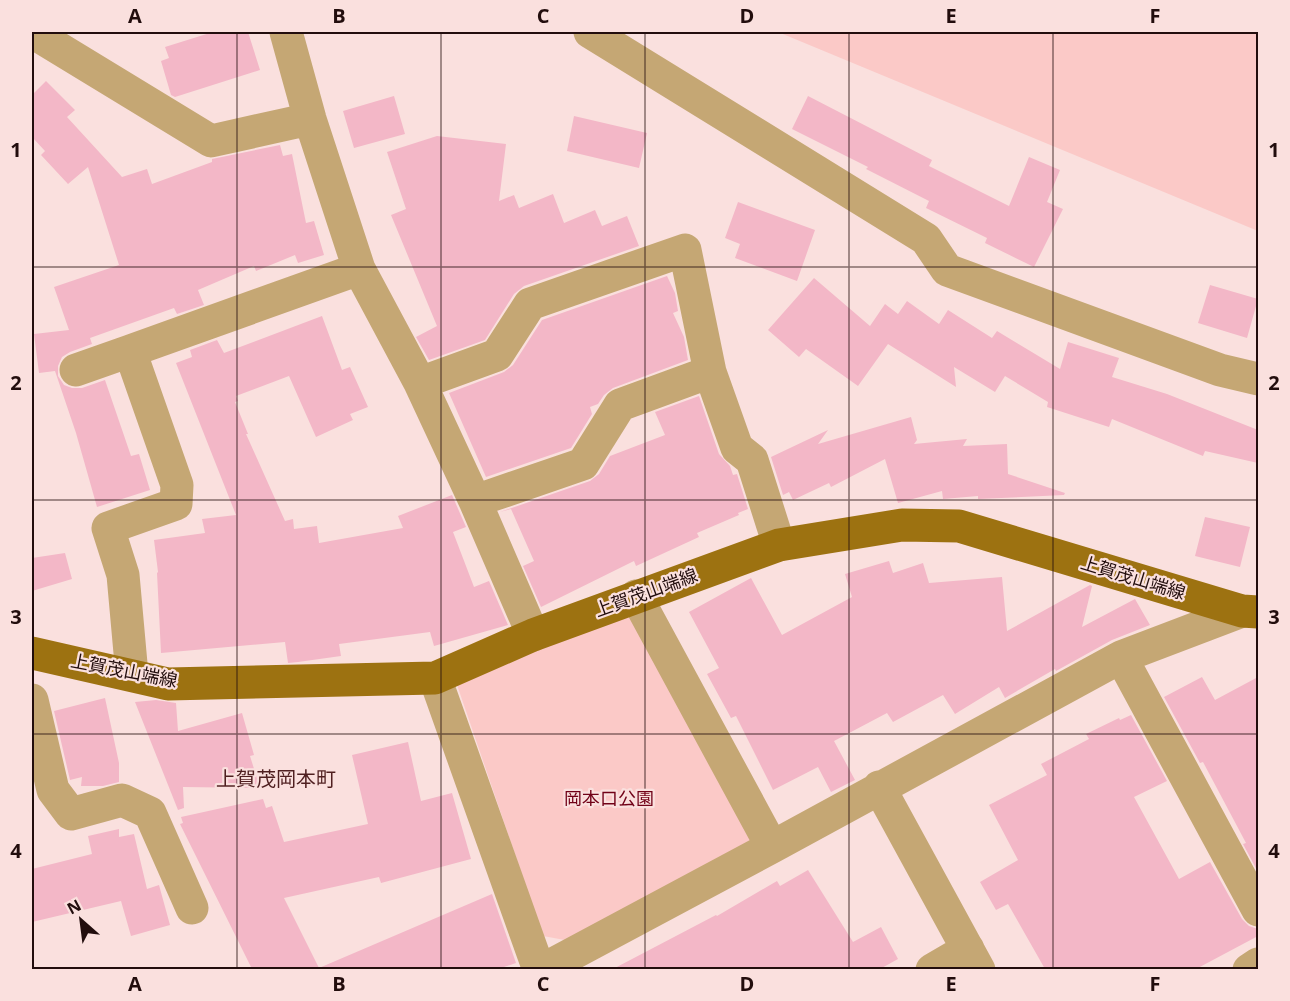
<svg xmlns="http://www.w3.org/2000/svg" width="1290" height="1001" font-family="'Open Sans','Noto Sans JP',sans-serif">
	<rect width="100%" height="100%" fill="#fae0de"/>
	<path fill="#fbc9c7" d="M778,32H1258V231Z
		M629,612L754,842L570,941L543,936L455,679Z"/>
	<path fill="#f3b7c7" d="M213,32H248L260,70L175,97L171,95L161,61L169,58L165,47Z
		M46,81L75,110L67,117L122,177L147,169L152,184L212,162V159L280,145L283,156L292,154L306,223L314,221L324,255L298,263L295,255L256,271L254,266L198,290L204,305L177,314L174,308L90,338L92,344L70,352L62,357L58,366V376L64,385L72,388H82L105,380L131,456L139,454L150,490L97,507L76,433L55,371L39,373L34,334L69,330L54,287L119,265L88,167L68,184L41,155L45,151L32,137V95Z
		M394,96L405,134L354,148L343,111Z
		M808,96L932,160L929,166L1009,206L1029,157L1060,170L1047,202L1063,209L1034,267L985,243L987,238L926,208L929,201L866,169L868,167L792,129Z
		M574,116L647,133L639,168L567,151Z
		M437,136L506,144L499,201L514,195L519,208L553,194L564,223L595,210L602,226L627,216L639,246L524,286L514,294L485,340L429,360L416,337L437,326L391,215L406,209L387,152Z
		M738,202L815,230L797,281L735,258L740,244L725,238Z
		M667,276L675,293L678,311L673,313L684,337L688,360L613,388L604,395L598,404L590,407L592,414L571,448L486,477L449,393L504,372L513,365L542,320Z
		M814,278L870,326L885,304L898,314L907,301L939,324L948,310L992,338L997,331L1060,369L1068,342L1119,358L1112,377L1167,394L1258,430V463L1205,451L1203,456L1112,419L1109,427L1047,407L1048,402L1005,376L995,392L954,367L956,387L888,344L858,386L806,349L799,357L768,330Z
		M1210,285L1258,299L1247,338L1198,323Z
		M322,316L342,370L350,367L368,407L350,414L353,420L316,437L289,376L236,396L238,401L235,402L248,434H246L285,521L293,519L294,529L317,526L319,543L403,528L398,516L452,495L466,527L453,532L474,587L489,581L508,625L434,646L430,632L339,644L341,656L298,662L288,663L285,642L161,653L157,573L158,572L154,540L205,533L202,519L236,515L176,363L192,357L190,350L217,340L224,353Z
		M699,396L719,454L730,466L733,475L737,474L748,509L738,513L739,515L697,533L699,537L636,566L634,561L541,607L523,566L534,561L511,509L500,512L590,481L599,474L610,456L665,435L655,412Z
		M911,417L917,440L914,444L967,439L963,446L1007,444L1008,474L1065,493L1064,495L978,499V496L943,499L942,491L898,503L885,459L831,487L829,483L793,500L789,492L783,495L771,457L828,430L818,444Z
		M1205,517L1250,527L1240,567L1195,556Z
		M65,553L72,579L32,591V558Z
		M889,561L893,573L923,563L929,583L1002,577L1007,631L1090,585L1092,586L1082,627L1135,599L1150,625L1112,640L1056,671L1055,669L1005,698L999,687L955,714L943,695L893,722L887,713L834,741L855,780L831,792L818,767L773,790L736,716L731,718L707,674L719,668L689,612L751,578L782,635L852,597L845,574Z
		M1202,677L1215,700L1258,677V872L1243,844L1246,843L1203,762L1200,763L1164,697Z
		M105,698L119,763V782L103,786H81L82,777L70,780L54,711Z
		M156,700L176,703L178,731L242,713L254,755L250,756L260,788L183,787L184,808L178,810L135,702Z
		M1131,715L1167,781L1134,797L1179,879L1210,862L1242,919L1249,926L1258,929V936L1196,969H1045L1008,904L996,910L980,882L1018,860L989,805L1047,775L1041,764L1089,739L1086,734L1119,718L1120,720Z
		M408,742L421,801L452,793L471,859L381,883L379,877L284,898L319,968L492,894L516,963L498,969H252L180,824L183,823L181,817L263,799L266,808L272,806L284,842L368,824L352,755Z
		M119,829V837L134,834L147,889L159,885L170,925L131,936L121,901L32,922V869L92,854L88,836Z
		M808,870L853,942L881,927L898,959L880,969H613L716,915L717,916L777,881L780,886Z"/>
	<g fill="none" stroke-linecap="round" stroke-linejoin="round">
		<path stroke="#c5a774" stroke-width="33" d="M32,32L211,141L310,119
			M286,32L310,119L359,269L420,383L475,501L533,635
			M590,32L926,239L947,270L1220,370L1258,379
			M76,370L130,351
			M420,383L497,355L530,304L685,250L710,372L737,448L752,460L779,545
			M475,501L583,464L620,405L710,372
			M636,596L772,847
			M1121,657L1258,910
			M132,675L123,575L108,528L176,504L177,485L130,351L359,269
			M435,678L539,970
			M32,700L53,790L71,814L122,800L150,813L192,908
			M879,787L979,970
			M542,970L772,847L1121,657L1242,611
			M932,970L968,949
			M1249,970L1258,964"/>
		<path stroke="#9d7211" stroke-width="33" d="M32,653L168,684L435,678L533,635L779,545L902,525L959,526L1242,611L1258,612"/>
	</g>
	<path fill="none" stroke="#220d0d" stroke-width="1.5" stroke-opacity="0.55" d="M237,32V970M441,32V970M645,32V970M849,32V970M1053,32V970M32,267H1258M32,500H1258M32,734H1258"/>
	<g text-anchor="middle" stroke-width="4.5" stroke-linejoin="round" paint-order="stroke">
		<g font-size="18" fill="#220d0d" stroke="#fae0de">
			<text transform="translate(1133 578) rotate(17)" y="6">上賀茂山端線</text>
			<text transform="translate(646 593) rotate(-20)" y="6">上賀茂山端線</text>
			<text transform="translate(124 671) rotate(11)" y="6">上賀茂山端線</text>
		</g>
		<g font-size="18" fill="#710117" stroke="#fae0de">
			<text x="609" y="805">岡本口公園</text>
		</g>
		<g font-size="20" fill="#4f1f20" stroke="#fae0de">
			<text x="276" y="786">上賀茂岡本町</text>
		</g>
	</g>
	<rect width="1290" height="1001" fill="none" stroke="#fae0de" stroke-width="66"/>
	<g transform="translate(81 920) rotate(332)" stroke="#fae0de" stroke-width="4.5" paint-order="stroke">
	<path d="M0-4.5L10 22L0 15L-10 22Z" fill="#220d0d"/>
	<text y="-9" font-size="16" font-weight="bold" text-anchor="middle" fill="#220d0d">N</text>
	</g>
	<rect x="33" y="33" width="1224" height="935" fill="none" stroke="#220d0d" stroke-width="2"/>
	<g font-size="20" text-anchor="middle" font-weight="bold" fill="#220d0d">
		<text x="135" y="23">A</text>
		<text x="339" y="23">B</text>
		<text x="543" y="23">C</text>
		<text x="747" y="23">D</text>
		<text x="951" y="23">E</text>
		<text x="1155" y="23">F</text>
		<text x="16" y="157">1</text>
		<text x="1274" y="157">1</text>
		<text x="16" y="390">2</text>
		<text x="1274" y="390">2</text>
		<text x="16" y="624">3</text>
		<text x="1274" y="624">3</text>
		<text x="16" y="858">4</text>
		<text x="1274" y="858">4</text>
		<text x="135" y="991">A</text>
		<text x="339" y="991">B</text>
		<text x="543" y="991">C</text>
		<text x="747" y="991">D</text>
		<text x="951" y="991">E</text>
		<text x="1155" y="991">F</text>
	</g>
</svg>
